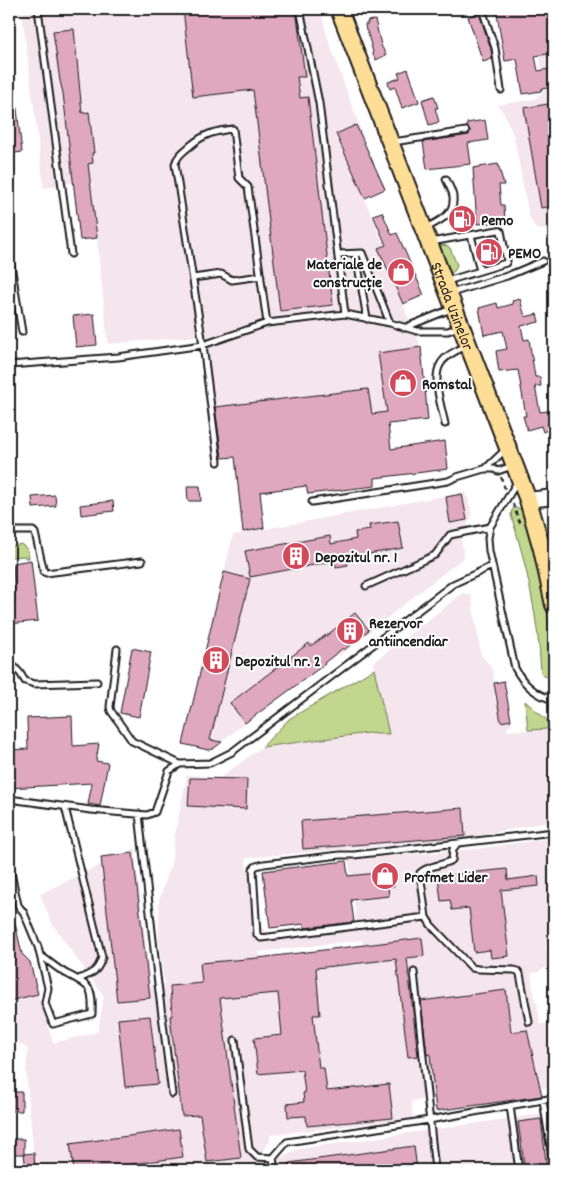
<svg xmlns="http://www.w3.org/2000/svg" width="563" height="1179" font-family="Dekko,sans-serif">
	<rect width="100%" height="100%" fill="#fff"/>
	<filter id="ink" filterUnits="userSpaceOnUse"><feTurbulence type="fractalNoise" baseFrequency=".02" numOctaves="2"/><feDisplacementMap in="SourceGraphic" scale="10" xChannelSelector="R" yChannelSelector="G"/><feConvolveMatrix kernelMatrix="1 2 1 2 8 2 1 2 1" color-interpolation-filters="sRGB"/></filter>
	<g filter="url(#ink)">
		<path fill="#f5e5ec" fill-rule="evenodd" d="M9,9H320L328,39L372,161L353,171L384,246L379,249L421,347L378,353L387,412L209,429L198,336L108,344L97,238L90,180L44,188L22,13L9,14Z
			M532,9H554V231L536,229L529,216L514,137L504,113L497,105L535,99L545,90Z
			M465,492L466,497H468L472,515L461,539L464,557L339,656L337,654L220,742L219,745L213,749H208L183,744L233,535Z
			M463,593L471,595L481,655L490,665L493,672L496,695L494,696L495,701H497L501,722L511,720V725L507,728L506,731L548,729L551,786L548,788L549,799H552L553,821L466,838L246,858L247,872H259L256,877L261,928L270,935L357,925L349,860L476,849L547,839L551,945L546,946L548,967L540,970V972L531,973L535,1002H537L540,1024L553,1023L554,1032V1087L411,1101L413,1118L270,1135V1141L263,1151L265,1165L298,1149L554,1112V1170H35L26,1070L28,1049L9,1036V1001L38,994L53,1043L98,1032L104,996L52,924L40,894L136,848V864L151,986L165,984L163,975L159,940V900L171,865L175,835L187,775L220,778L262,747L368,733L378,734H388L373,663ZM362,940L365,963L263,975L259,952Z"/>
		<path fill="#c0d78d" stroke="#6e7a54" d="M442,245L447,246L450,248L457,265L455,270L451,274L439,246Z
			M515,508L522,509C540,561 550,616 553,672L551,675L548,677L544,676L541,672C538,618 527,566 511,515L512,510Z
			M21,544L28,550L29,558H25V556L9,557V547Z
			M374,669L389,734H378L368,733L262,747L289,719Z
			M525,701L547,720L548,729L528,730Z"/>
		<path fill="#dfa8be" stroke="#1c1c1c" d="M183,9H296L305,77H297L300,98L308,97L333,305L280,311L253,90L193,97Z
			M496,9H554V53L535,56L538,71L554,68V87L541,89V91L523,94L517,59L505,61Z
			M479,13L491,49L492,59L483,62L468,17Z
			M375,20L381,45L386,55L376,60L372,53L373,52L367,31H366L365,24H368L367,21Z
			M74,29L82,113L89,112L94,153H92L93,163L88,164L97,238L80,240L63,93L60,81L53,31Z
			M408,69L419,102L402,108L395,87L390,89L388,82L400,78L398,73Z
			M9,83H14L22,152L9,154Z
			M434,96L438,108H435L439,122L429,125L422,100Z
			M554,103V206L541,208L524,108Z
			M485,120L488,140L468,143L471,164L427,169L423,142L469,135L470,130L467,127V123Z
			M356,125L385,189L365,198L336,134Z
			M498,164L504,185H499L501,205H504L505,222L477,224L473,168Z
			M382,212L392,235L397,233L424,295L403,304L378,248L386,245L373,215Z
			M520,299L525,317L537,314L539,322L521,326L524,340L529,339L535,377H540L541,386H535L540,412L554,410V427L543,432L541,426L527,430L523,416H526L518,370L499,372L496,351L507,349L503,331L484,335L479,308L497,303L498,308L513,304L512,301Z
			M94,314L97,345L76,347L73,316Z
			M421,347L428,420L388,424L391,449L445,441L448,469L375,478V486L308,494L306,486L260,492L264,528L243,532L235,457L222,458L215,407L368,389L372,414L387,412L378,353Z
			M187,486H200L201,501H188Z
			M462,494L467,520L450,523L446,497Z
			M55,495L56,506L33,508L32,497Z
			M113,501L114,511L81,515L80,505Z
			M398,521L403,548L346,558L348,565L336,567L335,561L250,577L245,551L330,536L331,544L356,539L355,532L370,530L369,525Z
			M31,560L38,621L9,624V603H15L13,563Z
			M224,572L250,579L210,740L222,742L213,749L208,750L183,744Z
			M355,613L369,630L344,650L343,648L324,663L325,664L245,723L230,703L309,643L311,646L326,635V636Z
			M132,648L151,652L139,717L120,713Z
			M504,681L511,720L501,722L494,683Z
			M72,716L73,746L99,744L96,761L108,763L100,806L88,804L92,783L9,788V750L28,749L27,718Z
			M190,778L247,779L246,809L188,806Z
			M463,808L465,836L303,849L301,821Z
			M133,853L150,998L117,1001L101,857Z
			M346,861L348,876L388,872V875H393L394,886L388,887L389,896L351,900L354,922L305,928L304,924L270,928L263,871Z
			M507,869L508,880L538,876L539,886L501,890L509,956L491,958L490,950L474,952L469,908L452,910L450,900L441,901L438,876Z
			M12,910L22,954L30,962L38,994L9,1001V911Z
			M422,938L424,956L407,958L418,1056L408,1057L396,959L316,968L320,1015H313L319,1068H324L327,1091L389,1084L393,1118L307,1126L306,1116L288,1117L287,1104L304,1102L303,1093H305L302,1070L258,1074L254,1038L282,1035L278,993L220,998L241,1158L207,1162L200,1115L182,1116L170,1016H172L170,986L202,983L200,963L258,958Z
			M506,990L511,1032L527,1030L542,1096L436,1111L430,1054L427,1055L421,1001Z
			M150,1016L158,1084L125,1087L118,1019Z
			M9,1092H22V1111H9Z
			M541,1119L547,1170H525L518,1122Z
			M179,1129L183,1157L90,1170H74L70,1144Z
			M9,1139H24V1154H9Z
			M414,1146L417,1170H290L289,1163Z
			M34,1153L35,1170H26L24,1154Z"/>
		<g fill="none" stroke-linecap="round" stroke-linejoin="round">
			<g stroke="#1c1c1c" stroke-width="9">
				<path id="lane" d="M38,9L71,254
					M300,9L319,103L345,314
					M482,9L495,48L501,90
					M393,142L466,131
					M426,228C439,221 455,215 453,197C453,192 448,184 446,179
					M471,235L480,271
					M431,242L498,230L501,231L507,261L506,263L447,281
					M9,253L22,332
					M338,254L362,253L390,323
					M356,254L367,319
					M193,278L221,274L232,280L261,276
					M451,293L507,276L543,261
					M404,328L451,309
					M9,365L118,357L203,345L175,164C177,156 183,152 190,146C204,134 214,131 233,129L239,178L248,187L267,323
					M445,424C442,409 432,379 440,365C445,355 457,351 465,346
					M218,462L203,345L267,323L345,314L390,323L417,331H448L458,327
					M485,469L506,449
					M517,482L490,527L488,538L489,551L515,668C523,684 537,696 554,700
					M312,502L448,481L457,477L484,469H494L498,471L512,466
					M9,527L16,531H33L35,533L44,572L46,573L142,561
					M366,586L435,555L450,535L490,527
					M117,649L110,707L111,711L132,741L180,764
					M9,661L20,673L25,681L34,684L97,682
					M9,799L91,810L147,815L155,812L169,771L180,764L210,763L232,752L453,584L492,566
					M65,807L102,957C98,972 92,973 79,979
					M139,814L157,976L172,1094
					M457,844L453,849L452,860C442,866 428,865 420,873L426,917L431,925L472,968L478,969L514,970L518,971L520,974L529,1022
					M9,864L18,905L24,913L38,947L48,988L45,1003L53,1024L92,1014C93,987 91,987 69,975C58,970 49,961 40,955
					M426,917L261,938L257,935L253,869L256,866L264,864L340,855H354L554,832
					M414,972L435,1170
					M235,1040L249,1149L257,1157L273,1158
					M543,1100L554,1170
					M510,1106L519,1170
					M275,1170L273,1158L287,1142L429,1120L554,1098"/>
			</g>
			<g stroke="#1c1c1c" stroke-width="18">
				<path id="secondary" d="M528,500L554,497"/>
			</g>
			<g stroke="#1c1c1c" stroke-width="20">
				<g id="primary">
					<path id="s1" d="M339,9L528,500L542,549L554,605"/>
				</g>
			</g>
			<path stroke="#1c1c1c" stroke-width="2" stroke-dasharray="4 4" stroke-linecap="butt" d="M501,477L505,489
				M513,504L520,524L522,523"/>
			<use href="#lane" stroke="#fff" stroke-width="5"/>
			<use href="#secondary" stroke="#fff" stroke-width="14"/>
			<use href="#primary" stroke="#fedd96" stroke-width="16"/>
		</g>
	</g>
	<defs>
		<g id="fuel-disc" transform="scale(1.4375)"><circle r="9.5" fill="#d1495b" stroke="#fff"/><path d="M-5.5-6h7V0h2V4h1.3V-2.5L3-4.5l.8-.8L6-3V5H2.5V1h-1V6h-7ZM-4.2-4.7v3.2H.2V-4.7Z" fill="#fff"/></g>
		<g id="shop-disc" transform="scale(1.4375)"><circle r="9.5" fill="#d1495b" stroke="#fff"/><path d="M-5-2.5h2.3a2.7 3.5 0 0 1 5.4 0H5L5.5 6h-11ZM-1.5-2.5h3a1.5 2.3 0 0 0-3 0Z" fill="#fff"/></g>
		<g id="building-disc" transform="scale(1.4375)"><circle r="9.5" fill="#d1495b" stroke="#fff"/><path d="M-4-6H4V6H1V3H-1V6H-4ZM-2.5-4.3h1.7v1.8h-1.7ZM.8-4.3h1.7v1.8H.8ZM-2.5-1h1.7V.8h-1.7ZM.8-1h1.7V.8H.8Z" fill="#fff"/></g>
	</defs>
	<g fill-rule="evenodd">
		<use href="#fuel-disc" x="462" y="219"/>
		<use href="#fuel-disc" x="489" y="252"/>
		<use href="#shop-disc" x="401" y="272"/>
		<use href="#shop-disc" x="403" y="383"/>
		<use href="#building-disc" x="296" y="556"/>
		<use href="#building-disc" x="350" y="631"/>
		<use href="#building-disc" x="216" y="660"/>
		<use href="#shop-disc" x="385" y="876"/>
	</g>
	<g text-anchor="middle" stroke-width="4" stroke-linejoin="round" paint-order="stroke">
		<g font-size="16" font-weight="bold" fill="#1c1c1c" stroke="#fff" text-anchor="start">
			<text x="481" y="225">Pemo</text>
			<text x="508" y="258">PEMO</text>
			<text x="382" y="269" text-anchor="end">Materiale de<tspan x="382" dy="18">construcție</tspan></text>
			<text x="422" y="389">Romstal</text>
			<text x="315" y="562">Depozitul nr. 1</text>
			<text x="369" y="628">Rezervor<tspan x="369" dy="18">antiincendiar</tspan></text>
			<text x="235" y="666">Depozitul nr. 2</text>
			<text x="404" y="882">Profmet Lider</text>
		</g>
		<g font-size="16" fill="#1c1c1c" stroke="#fff">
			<text dy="6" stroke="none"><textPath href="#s1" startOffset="318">Strada Uzinelor</textPath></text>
		</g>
	</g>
	<rect width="563" height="1179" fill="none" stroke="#fff" stroke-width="30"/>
	<rect x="15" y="15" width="533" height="1149" fill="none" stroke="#1c1c1c" stroke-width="2" filter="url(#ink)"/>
</svg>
